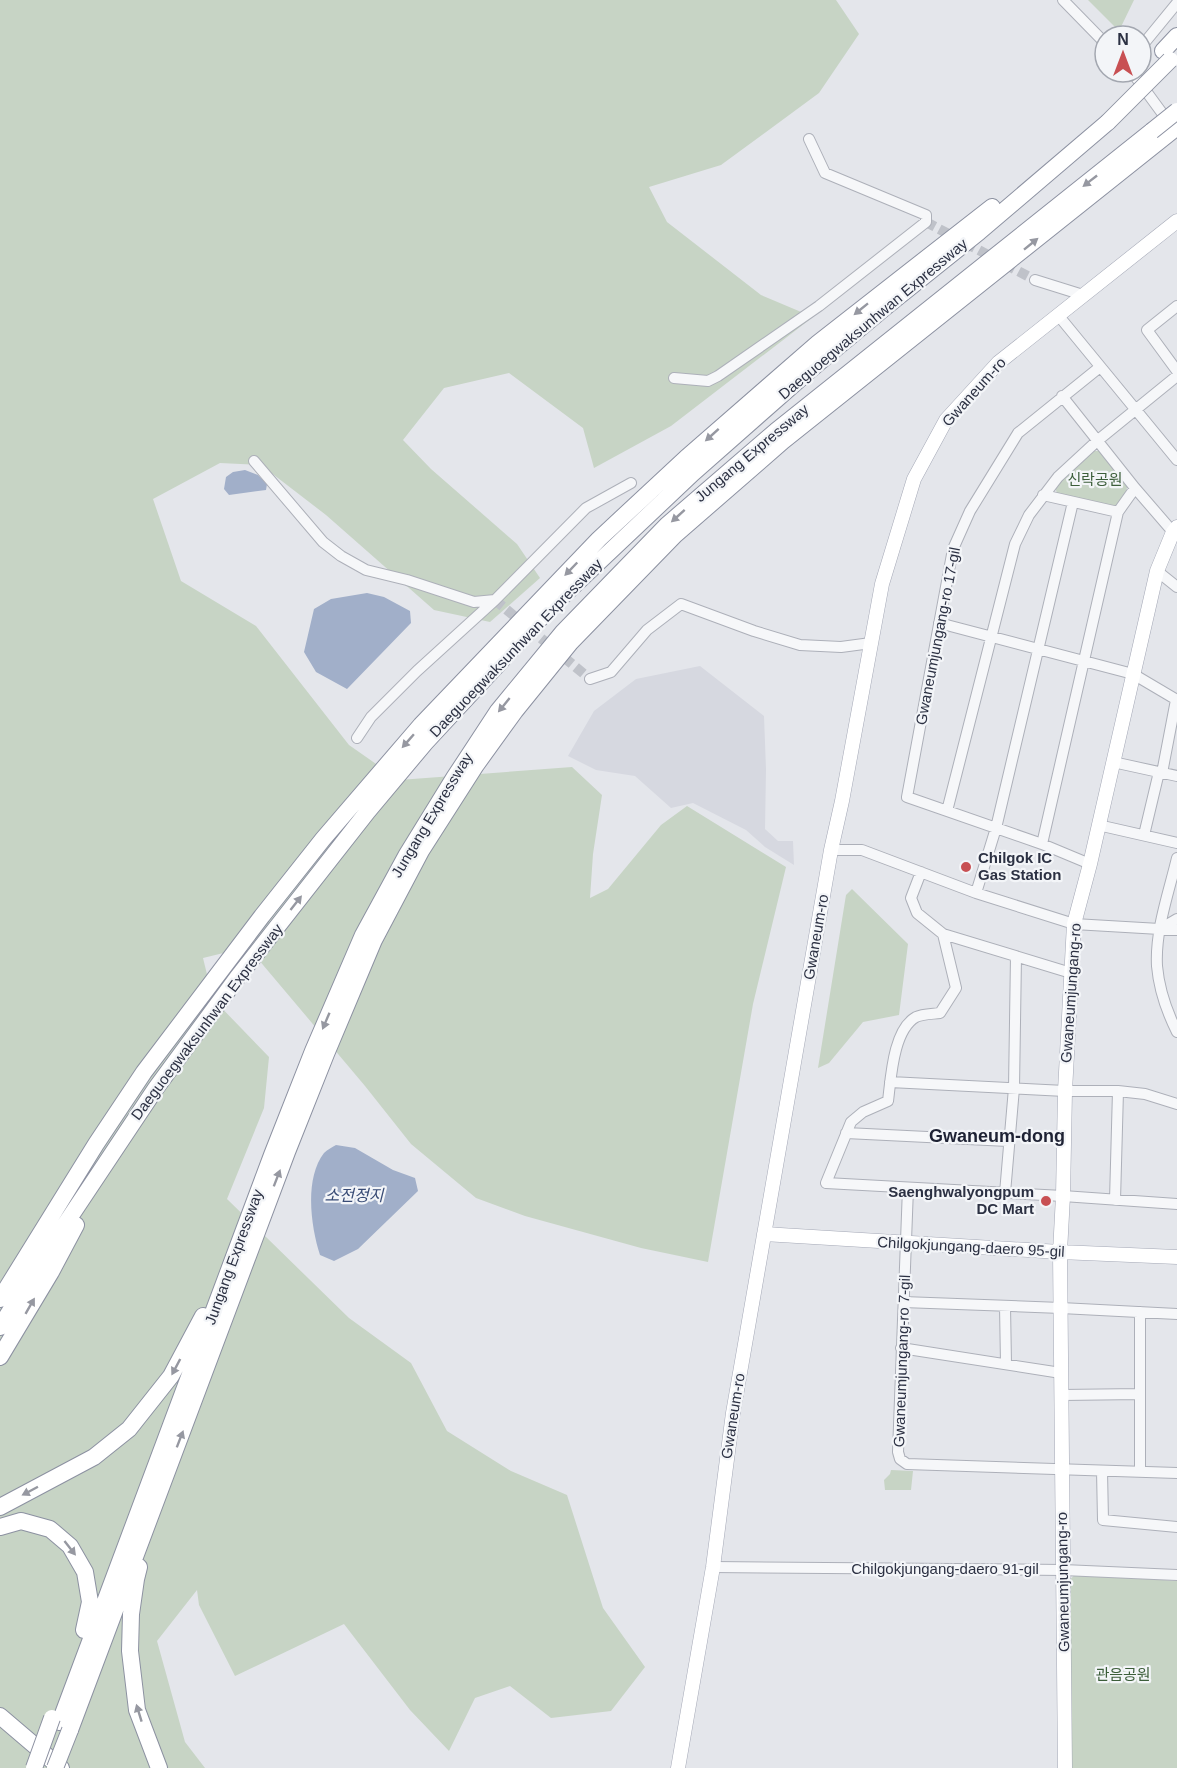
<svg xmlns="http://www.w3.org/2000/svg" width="1177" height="1768" font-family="Helvetica,'Noto Sans KR',sans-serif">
	<rect width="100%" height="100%" fill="#e4e6eb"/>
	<path fill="#d6d8e0" d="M700,666L764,716L766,769L765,829L778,841H793L794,865L765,847L746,830L693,803L671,808L635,776L596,770L568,756L594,711L636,679Z"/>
	<path fill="#c7d4c5" d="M0,0H836L859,34L819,93L721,165L649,187L667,222L761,295L813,317L671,426L594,468L583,428L509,373L444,388L403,440L431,469L517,544L540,578L490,622L434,610L326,515L261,465L220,463L153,499L181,581L256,626L349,745L399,780L572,767L602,795L593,854L590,898L608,889L661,825L687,806L786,867L753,1004L708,1262L641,1248L525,1216L476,1198L411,1144L365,1086L248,947L203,958L213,999L269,1057L264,1108L227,1199L349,1318L411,1363L447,1431L511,1471L567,1495L603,1608L645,1667L611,1711L551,1718L510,1686L475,1698L449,1751L410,1710L344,1624L235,1676L199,1605L197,1590L157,1641L185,1742L205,1768H0Z
		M1088,0H1134L1119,31Z
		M1093,451H1101L1128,482C1127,493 1121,502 1113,509L1057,494L1055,486Z
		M852,889L908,944L899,1015L863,1022L829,1063L818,1068L846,895Z
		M891,1470L913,1471L911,1490H885L884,1480L890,1474Z
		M1076,1574L1177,1581V1768H1071L1068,1581Z"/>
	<path fill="#a1afc9" d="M245,470L258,475L267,484L266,490L229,495L224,489L226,477L233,472Z
		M367,593L384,597L410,611L411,623L347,689L316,672L304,652L314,609L331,599Z
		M336,1145L355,1148L393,1170L415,1178L418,1191L358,1249L334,1261L320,1255C311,1227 304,1179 324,1153C327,1150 332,1147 336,1145Z"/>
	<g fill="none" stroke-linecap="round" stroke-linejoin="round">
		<path stroke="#bfc2c9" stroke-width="10" stroke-dasharray="10 5" stroke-linecap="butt" d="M926,222L1035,280
			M495,600L590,679"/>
		<g stroke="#adb0b9" stroke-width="12">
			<path id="minor" d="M1063,0L1105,43
				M1141,47L1177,3
				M1132,72L1162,113L1170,121
				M1035,280L1083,295
				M1177,306L1147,330L1177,371
				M1058,315L1177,460
				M674,378L708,381L718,376L819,306L926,222V215L825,173L809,139
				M1062,396L1135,488L1173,532
				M254,461L323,542L341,556L366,570L407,580L474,602L495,600
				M1043,495L1118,512
				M1157,571L1177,587
				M939,623L1133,674L1177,700
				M590,679L611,672L647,630L681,604L754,631L800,645L841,647L871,643
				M357,738L371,717L417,671L495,600L586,508L631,483
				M1113,762L1177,776
				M1162,773L1176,700
				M947,811L1015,544L1029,515L1058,477L1097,441L1177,376
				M1098,825L1177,843
				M1144,835L1159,772
				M1042,844L1118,512L1135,488
				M831,850H862L976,893L1074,924L1177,930
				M1177,858C1169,892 1155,930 1157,966C1159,989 1167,1012 1177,1032
				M1090,864L1042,844L907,797L953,549L970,511L1018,433L1100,367
				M921,872L911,898L917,913L943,934L956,988L940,1013C932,1014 922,1014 916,1017C893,1030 891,1078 888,1101L863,1112L851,1122L826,1183L1063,1196L1177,1204
				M976,893L996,828L1073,502
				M1160,929L1177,919
				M943,934L1071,973
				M890,1082L1065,1091H1118L1145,1094L1177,1104
				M846,1133L1008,1141
				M908,1188L898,1452L900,1459L907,1464L1177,1473
				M1005,1193L1014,1088L1016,956
				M1115,1200L1118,1091
				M903,1302L1061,1308L1177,1314
				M1005,1306L1006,1364
				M1140,1312V1472
				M901,1348L1061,1373
				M1062,1395L1140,1394
				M1102,1471L1103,1520L1177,1527
				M713,1567L1063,1570L1177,1575"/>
		</g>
		<g stroke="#a4a8b6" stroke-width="15">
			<path id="major" d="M764,1234L1060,1252L1177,1257
				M678,1768L713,1567L733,1413L831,850L842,801L882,584L914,479L946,420L998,363L1177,221
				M1065,1768L1060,1252L1063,1196L1065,1091L1074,924L1090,864L1157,571L1173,532L1177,527"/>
		</g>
		<g stroke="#8c91a1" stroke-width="18">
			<path id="highway" d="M1163,51L1177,36
				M0,1299L96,1144L144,1072L262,916L323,839L421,725L599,539L686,458L818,343L992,207
				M0,1327L52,1244L156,1088L237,978L368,811L425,743L549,609L693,473L811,369L884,308L979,232L1108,122
				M0,1357L51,1272L76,1225
				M0,1507L94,1457L129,1429L171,1376L203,1316
				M0,1527L21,1521L50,1529L70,1546L85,1572L90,1602L84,1630
				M139,1567L136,1579L131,1614L130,1651L137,1710L159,1768
				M0,1716L61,1768
				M60,1722L272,1155L313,1051L363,935L406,856L454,778L498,711L563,632L667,525L776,431L1152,131
				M70,1730L287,1152L326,1054L374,940L421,851L476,765L515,711L570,643L675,535L783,441L1177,127"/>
		</g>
		<use href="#minor" stroke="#f6f7f9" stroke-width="10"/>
		<use href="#major" stroke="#fff" stroke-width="14"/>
		<use href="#highway" stroke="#fff" stroke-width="16"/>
		<g stroke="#8c91a1" stroke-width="18" stroke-linecap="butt">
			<path id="highway-bridge" d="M1108,122L1170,60
				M1152,131L1177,111
				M34,1768L52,1718
				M55,1768L70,1730"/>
		</g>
		<use href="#highway-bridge" stroke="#fff" stroke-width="16"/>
	</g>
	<defs><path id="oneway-solid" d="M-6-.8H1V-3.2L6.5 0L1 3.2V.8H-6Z" transform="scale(1.5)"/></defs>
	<g fill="#9698a1">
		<use href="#oneway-solid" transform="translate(1090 181) rotate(142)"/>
		<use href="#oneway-solid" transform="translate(1031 244) rotate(-39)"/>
		<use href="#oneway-solid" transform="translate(861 309) rotate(141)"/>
		<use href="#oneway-solid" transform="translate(712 435) rotate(138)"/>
		<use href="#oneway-solid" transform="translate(678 516) rotate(138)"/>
		<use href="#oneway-solid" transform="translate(571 569) rotate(134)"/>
		<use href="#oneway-solid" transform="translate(504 705) rotate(129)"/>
		<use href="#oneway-solid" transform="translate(408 741) rotate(131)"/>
		<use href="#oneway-solid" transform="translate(296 903) rotate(-52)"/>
		<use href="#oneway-solid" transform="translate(326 1021) rotate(113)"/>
		<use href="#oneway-solid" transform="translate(277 1178) rotate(-69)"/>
		<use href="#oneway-solid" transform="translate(30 1306) rotate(-60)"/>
		<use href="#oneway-solid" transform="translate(176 1367) rotate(118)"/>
		<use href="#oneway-solid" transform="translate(180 1439) rotate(-69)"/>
		<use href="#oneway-solid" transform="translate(30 1491) rotate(152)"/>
		<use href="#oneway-solid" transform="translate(70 1548) rotate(52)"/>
		<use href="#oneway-solid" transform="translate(139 1713) rotate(-107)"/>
	</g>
	<g fill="#c85053" stroke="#f3f5f8" stroke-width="2">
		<circle cx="966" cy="867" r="6"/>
		<circle cx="1046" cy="1201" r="6"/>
	</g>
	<g text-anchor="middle" stroke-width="4.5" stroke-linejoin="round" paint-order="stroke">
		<g font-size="15" fill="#2c3143" stroke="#f3f5f8">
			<text transform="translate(873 319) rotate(-40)" y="5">Daeguoegwaksunhwan Expressway</text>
			<text transform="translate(974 392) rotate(-48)" y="5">Gwaneum-ro</text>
			<text transform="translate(752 453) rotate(-40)" y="5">Jungang Expressway</text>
			<text transform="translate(938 636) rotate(-79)" y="5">Gwaneumjungang-ro 17-gil</text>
			<text transform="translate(516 648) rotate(-46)" y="5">Daeguoegwaksunhwan Expressway</text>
			<text transform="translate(432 815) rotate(-59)" y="5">Jungang Expressway</text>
			<text transform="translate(816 937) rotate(-80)" y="5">Gwaneum-ro</text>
			<text transform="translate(1071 993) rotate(-86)" y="5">Gwaneumjungang-ro</text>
			<text transform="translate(207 1022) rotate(-53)" y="5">Daeguoegwaksunhwan Expressway</text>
			<text transform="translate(971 1247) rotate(3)" y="5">Chilgokjungang-daero 95-gil</text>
			<text transform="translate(234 1257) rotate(-70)" y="5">Jungang Expressway</text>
			<text transform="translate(902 1361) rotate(-88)" y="5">Gwaneumjungang-ro 7-gil</text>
			<text transform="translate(733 1416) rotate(-81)" y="5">Gwaneum-ro</text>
			<text x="945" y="1574">Chilgokjungang-daero 91-gil</text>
			<text transform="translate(1063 1582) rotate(-91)" y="5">Gwaneumjungang-ro</text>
		</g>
		<g font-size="15" fill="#3c5e3a" stroke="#f3f5f8">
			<text x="1095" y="485">신락공원</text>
			<text x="1123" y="1680">관음공원</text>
		</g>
		<g font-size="15" font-weight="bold" fill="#2c3143" stroke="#f3f5f8" text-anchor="start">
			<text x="978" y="863">Chilgok IC<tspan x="978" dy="17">Gas Station</tspan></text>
			<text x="1034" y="1197" text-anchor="end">Saenghwalyongpum<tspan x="1034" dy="17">DC Mart</tspan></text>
		</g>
		<g font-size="16" font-style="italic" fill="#384b75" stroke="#f3f5f8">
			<text x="354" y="1201">소전정지</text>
		</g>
		<g font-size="18" font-weight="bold" fill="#1e2234" stroke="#f3f5f8">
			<text x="997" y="1142">Gwaneum-dong</text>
		</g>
	</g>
	<g transform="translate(1123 54)"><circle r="28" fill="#f3f5f8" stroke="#a3a7b0" stroke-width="1.5"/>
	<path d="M0-4.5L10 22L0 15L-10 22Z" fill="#c85053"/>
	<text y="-9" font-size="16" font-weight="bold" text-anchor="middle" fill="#2c3143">N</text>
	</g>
</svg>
